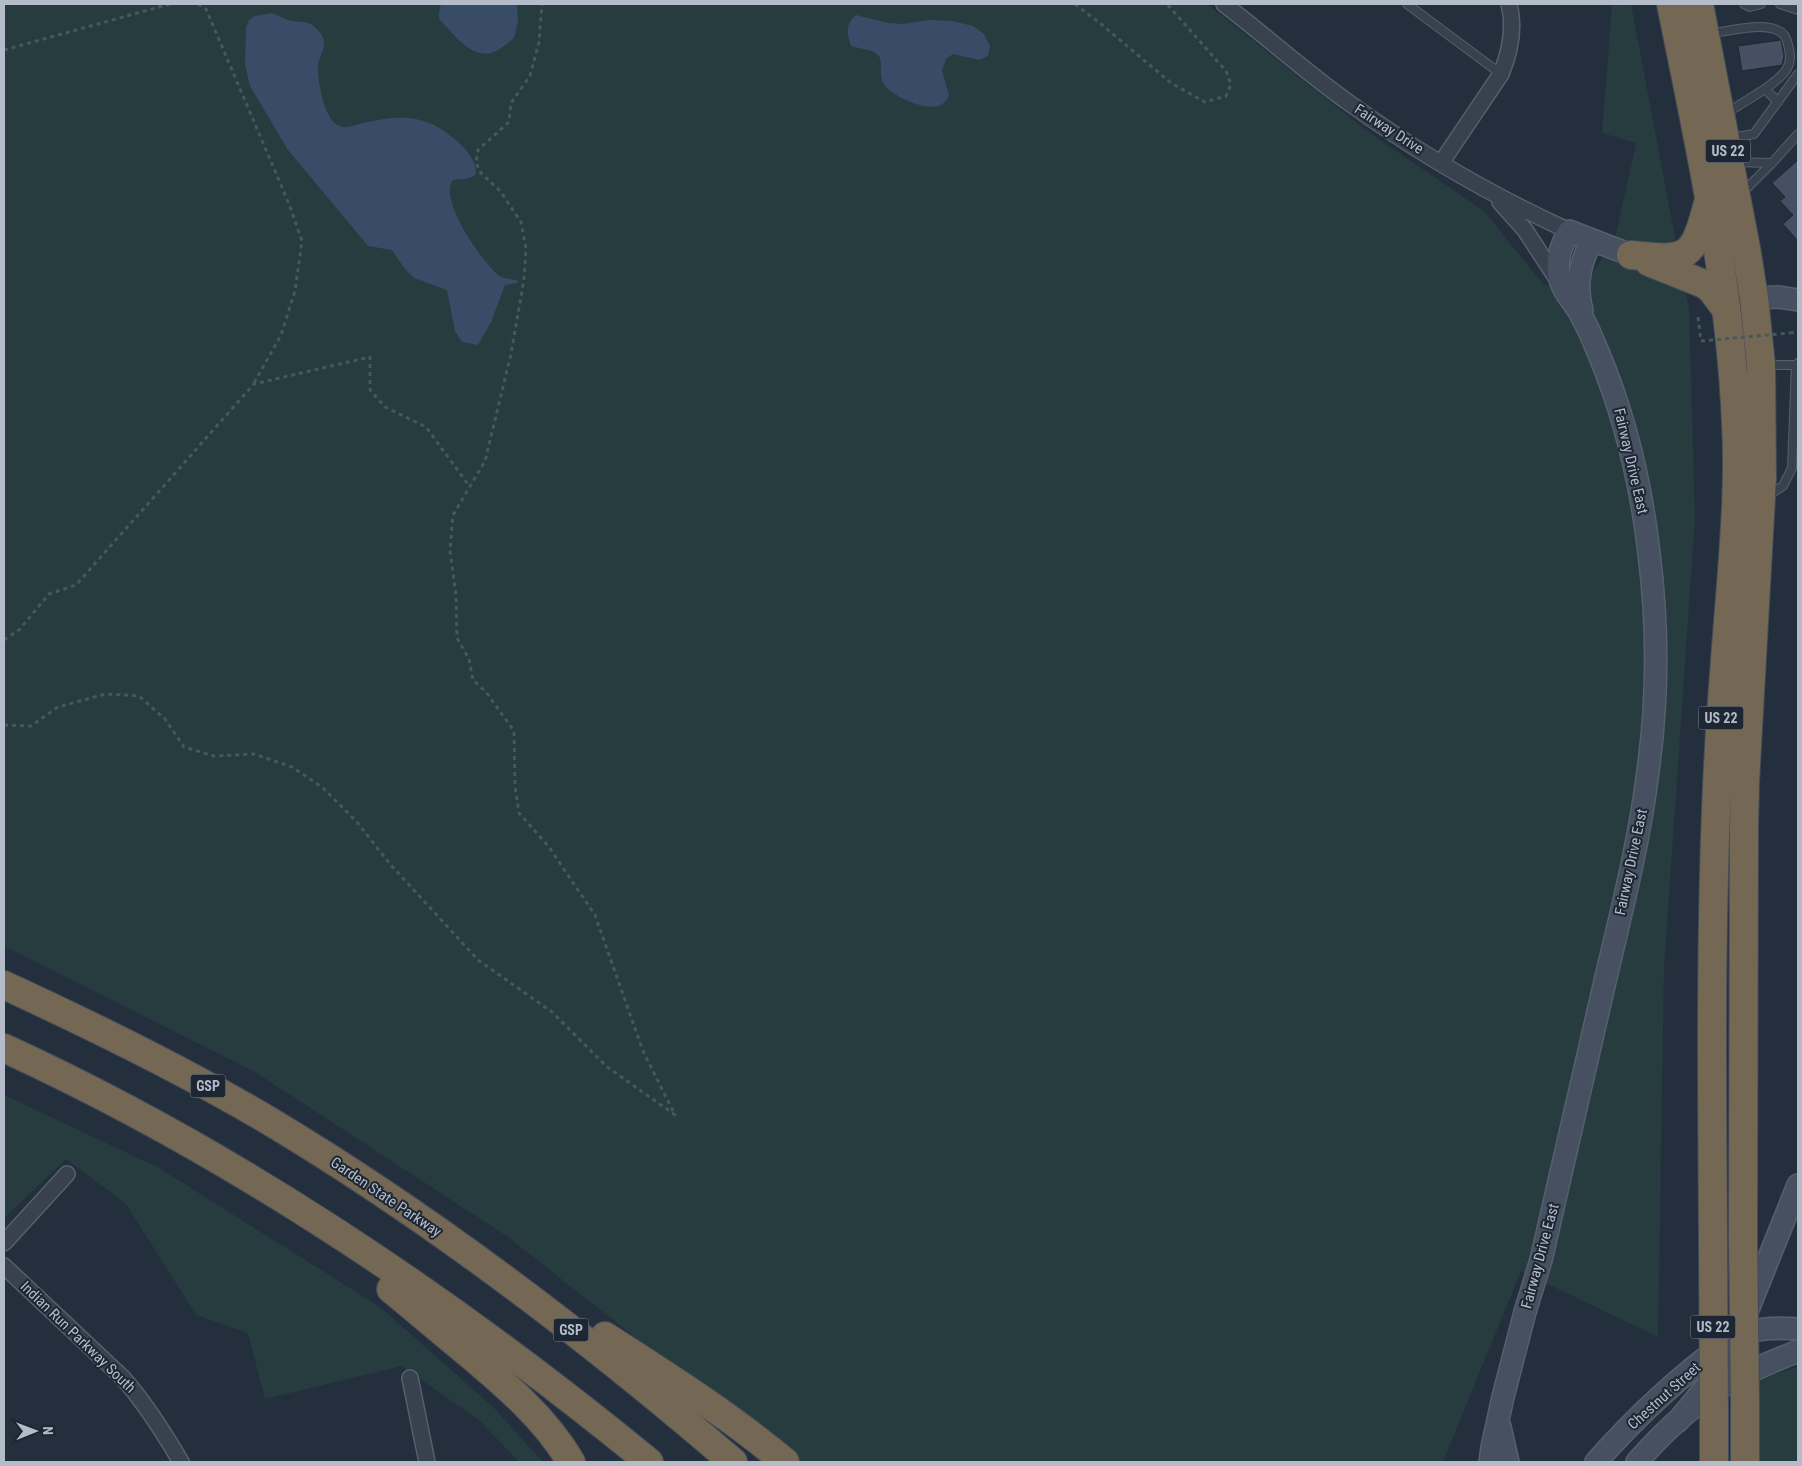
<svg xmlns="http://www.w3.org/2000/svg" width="1802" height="1466" font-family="'Roboto Condensed',sans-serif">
	<rect width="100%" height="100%" fill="#242f3e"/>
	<path fill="#263c3f" d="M4,4H1207L1367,131L1484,211L1544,285L1588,280L1615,239L1636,143L1602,133L1612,4H1631L1678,253L1666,278L1686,293L1689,308L1695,518L1664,969L1658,1337L1521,1271L1443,1462H803L679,1372L508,1237L255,1072L4,946Z
		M4,1095L159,1168L380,1307L494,1408L543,1462H519L480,1421L402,1366L265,1399L248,1333L196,1315L126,1204L66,1159L4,1218Z
		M1798,1367V1462H1758L1757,1380Z"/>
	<path fill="#394c67" d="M441,4H517L518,20L514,38C509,42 504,47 498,50C474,64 454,34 439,19V12Z
		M272,13C279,16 286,20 293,21C299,22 306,21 312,25C317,28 324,36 324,43C324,50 319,58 318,65C317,79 324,117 337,125C346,130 354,125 363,123C401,114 428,114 458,142C468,151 476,161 476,174C468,181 462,178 453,180C438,200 482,261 498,275C503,279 511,279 517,280L518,283L505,285L491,322L478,345L462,342L455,331L447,290L414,278L405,269L392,250L368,246L288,150L250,86L245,65L246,28L249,20L255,16Z
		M856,15L888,23L903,24L929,20L952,21L973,26L984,34L990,46L988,56L979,60L953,54L946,59L942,70L949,96C947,99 944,103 941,105C926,112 891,96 883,83C879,75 883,63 879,56C874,49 859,49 851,46C847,34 845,24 856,15Z"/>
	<path fill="#455162" stroke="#1f2835" d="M1781,40L1784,56L1782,65L1742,71L1738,46Z
		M1798,160V241L1783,224L1793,215L1780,201L1785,197L1772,183Z"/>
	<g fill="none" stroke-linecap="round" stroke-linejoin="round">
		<g stroke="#565f6c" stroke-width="10">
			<path id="lane" d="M1407,4L1501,74
				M1744,4L1750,7L1761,4
				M1780,4L1798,10
				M1710,33C1729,32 1770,19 1784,35C1787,38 1788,45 1789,49C1794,70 1779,78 1765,89
				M1725,114L1765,89L1778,102
				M1731,138L1754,134L1798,74
				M1734,162L1772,163L1742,193
				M1772,163L1798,134
				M1765,365H1796
				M1767,496L1783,486L1792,468L1796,365L1798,363"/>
		</g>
		<g stroke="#565f6c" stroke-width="18">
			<path id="street" d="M1224,4C1267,37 1308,74 1352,105C1420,154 1493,196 1569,231
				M1441,163L1501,74C1510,52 1515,27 1509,4
				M1500,202L1525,230L1559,282
				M4,1243L67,1174
				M4,1266L123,1378C146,1404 164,1433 181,1462
				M410,1378L427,1462"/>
		</g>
		<g stroke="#565f6c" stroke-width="24">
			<path id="secondary" d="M1754,298L1779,297L1798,300
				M1582,311C1575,284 1580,265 1591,241
				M1678,1421L1720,1370L1731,1352L1798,1185
				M1500,1427L1508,1462
				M1490,1462L1492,1447L1503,1397L1525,1312L1541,1260C1562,1170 1582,1080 1603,990C1620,917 1639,845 1648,771C1658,699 1658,625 1649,553C1641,484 1625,416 1598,352C1593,339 1587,326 1580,313C1573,301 1562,291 1559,276C1556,259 1561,246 1569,231L1631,255
				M1596,1462C1634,1419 1681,1375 1728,1341C1750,1328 1773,1327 1798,1329
				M1637,1462C1665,1430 1697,1400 1734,1380C1755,1368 1777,1360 1798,1351"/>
		</g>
		<g stroke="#434c59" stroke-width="30">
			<path id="highway" d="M1671,4C1699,143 1730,281 1736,423C1739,477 1735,531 1731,585C1726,646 1721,706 1718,766C1710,924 1712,1083 1713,1241
				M1699,4L1746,248L1754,298L1761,365L1762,479L1745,782L1744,827L1743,1239
				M1631,255C1688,261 1693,260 1708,203
				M1649,262L1704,284L1711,289L1726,309
				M4,985C93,1026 181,1069 266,1119C432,1218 586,1336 733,1462
				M4,1048C237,1155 451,1300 649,1462
				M391,1289C417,1310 442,1332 468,1353C506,1385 546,1419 571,1462
				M605,1336C667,1376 729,1415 785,1462
				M1714,1414V1462
				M1745,1462V1400"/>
		</g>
		<path stroke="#44595c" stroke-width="3" stroke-dasharray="4 4" stroke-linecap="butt" d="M198,4L206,9L289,204L302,241L295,291L281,335L254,383
			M1075,4L1101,24L1171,83L1205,102L1226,96L1231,84L1226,71L1167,4
			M4,50L170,4
			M1698,317L1701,341
			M1790,333L1798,332
			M4,640L19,630L49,594L76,585L254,384L370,357V390L385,407L426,427L470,487
			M4,725L31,726L58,707L106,694L139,696L165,719L184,747L214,756L254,754L292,767L323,788L357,822L389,863L478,960L552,1012L606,1066L675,1115L643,1051L595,915L549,847L519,813L515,787L514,731L486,692L473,680L469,659L457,638L456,595L450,551L453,515L485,461L511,354L524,279L526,249L521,222L500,191L481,173L476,163L478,150L509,122L511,103L530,76L539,42L542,4"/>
		<use href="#lane" stroke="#38414e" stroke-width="8"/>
		<use href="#street" stroke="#38414e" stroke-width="15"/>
		<use href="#secondary" stroke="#465061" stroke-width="21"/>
		<use href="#highway" stroke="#746855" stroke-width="28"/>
		<g stroke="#434c59" stroke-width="30" stroke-linecap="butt">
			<path id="highway-bridge" d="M1743,1239L1745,1400
				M1713,1241L1714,1414"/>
		</g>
		<path stroke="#44595c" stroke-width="3" stroke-dasharray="4 4" stroke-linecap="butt" d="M1701,341L1790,333"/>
		<use href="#highway-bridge" stroke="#746855" stroke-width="28"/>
	</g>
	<g text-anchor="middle" stroke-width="4" stroke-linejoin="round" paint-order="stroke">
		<g fill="#1d2633" stroke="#878f9c" stroke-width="1">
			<rect x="1705.5" y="139.5" width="45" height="23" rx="4"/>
			<rect x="1698.5" y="706.5" width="45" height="23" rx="4"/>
			<rect x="190.5" y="1074.5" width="35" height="23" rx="4"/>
			<rect x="1690.5" y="1315.5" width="45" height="23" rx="4"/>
			<rect x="553.5" y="1318.5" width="35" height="23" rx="4"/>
		</g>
		<g font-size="14" font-weight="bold" fill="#b4bcc9">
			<text x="1728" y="156">US 22</text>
			<text x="1721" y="723">US 22</text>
			<text x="208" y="1091">GSP</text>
			<text x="1713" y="1332">US 22</text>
			<text x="571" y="1335">GSP</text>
		</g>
		<g font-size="15" fill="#b4bcc9" stroke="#1d2633">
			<text transform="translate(1389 129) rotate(33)" y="5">Fairway Drive</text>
			<text transform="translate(1631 461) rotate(77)" y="5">Fairway Drive East</text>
			<text transform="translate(1631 862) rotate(-78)" y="5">Fairway Drive East</text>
			<text transform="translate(386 1197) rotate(34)" y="5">Garden State Parkway</text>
			<text transform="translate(1540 1256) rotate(-75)" y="5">Fairway Drive East</text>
			<text transform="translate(78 1337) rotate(44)" y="5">Indian Run Parkway South</text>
			<text transform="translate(1664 1396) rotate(-42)" y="5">Chestnut Street</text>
		</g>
	</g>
	<rect width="1802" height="1466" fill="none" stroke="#b4bcc9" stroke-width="10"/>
	<g transform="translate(35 1431) rotate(89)" stroke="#1d2633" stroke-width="4" paint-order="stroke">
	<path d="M0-4L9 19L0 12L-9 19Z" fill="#b4bcc9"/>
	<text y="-8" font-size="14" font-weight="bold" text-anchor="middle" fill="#b4bcc9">N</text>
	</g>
</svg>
